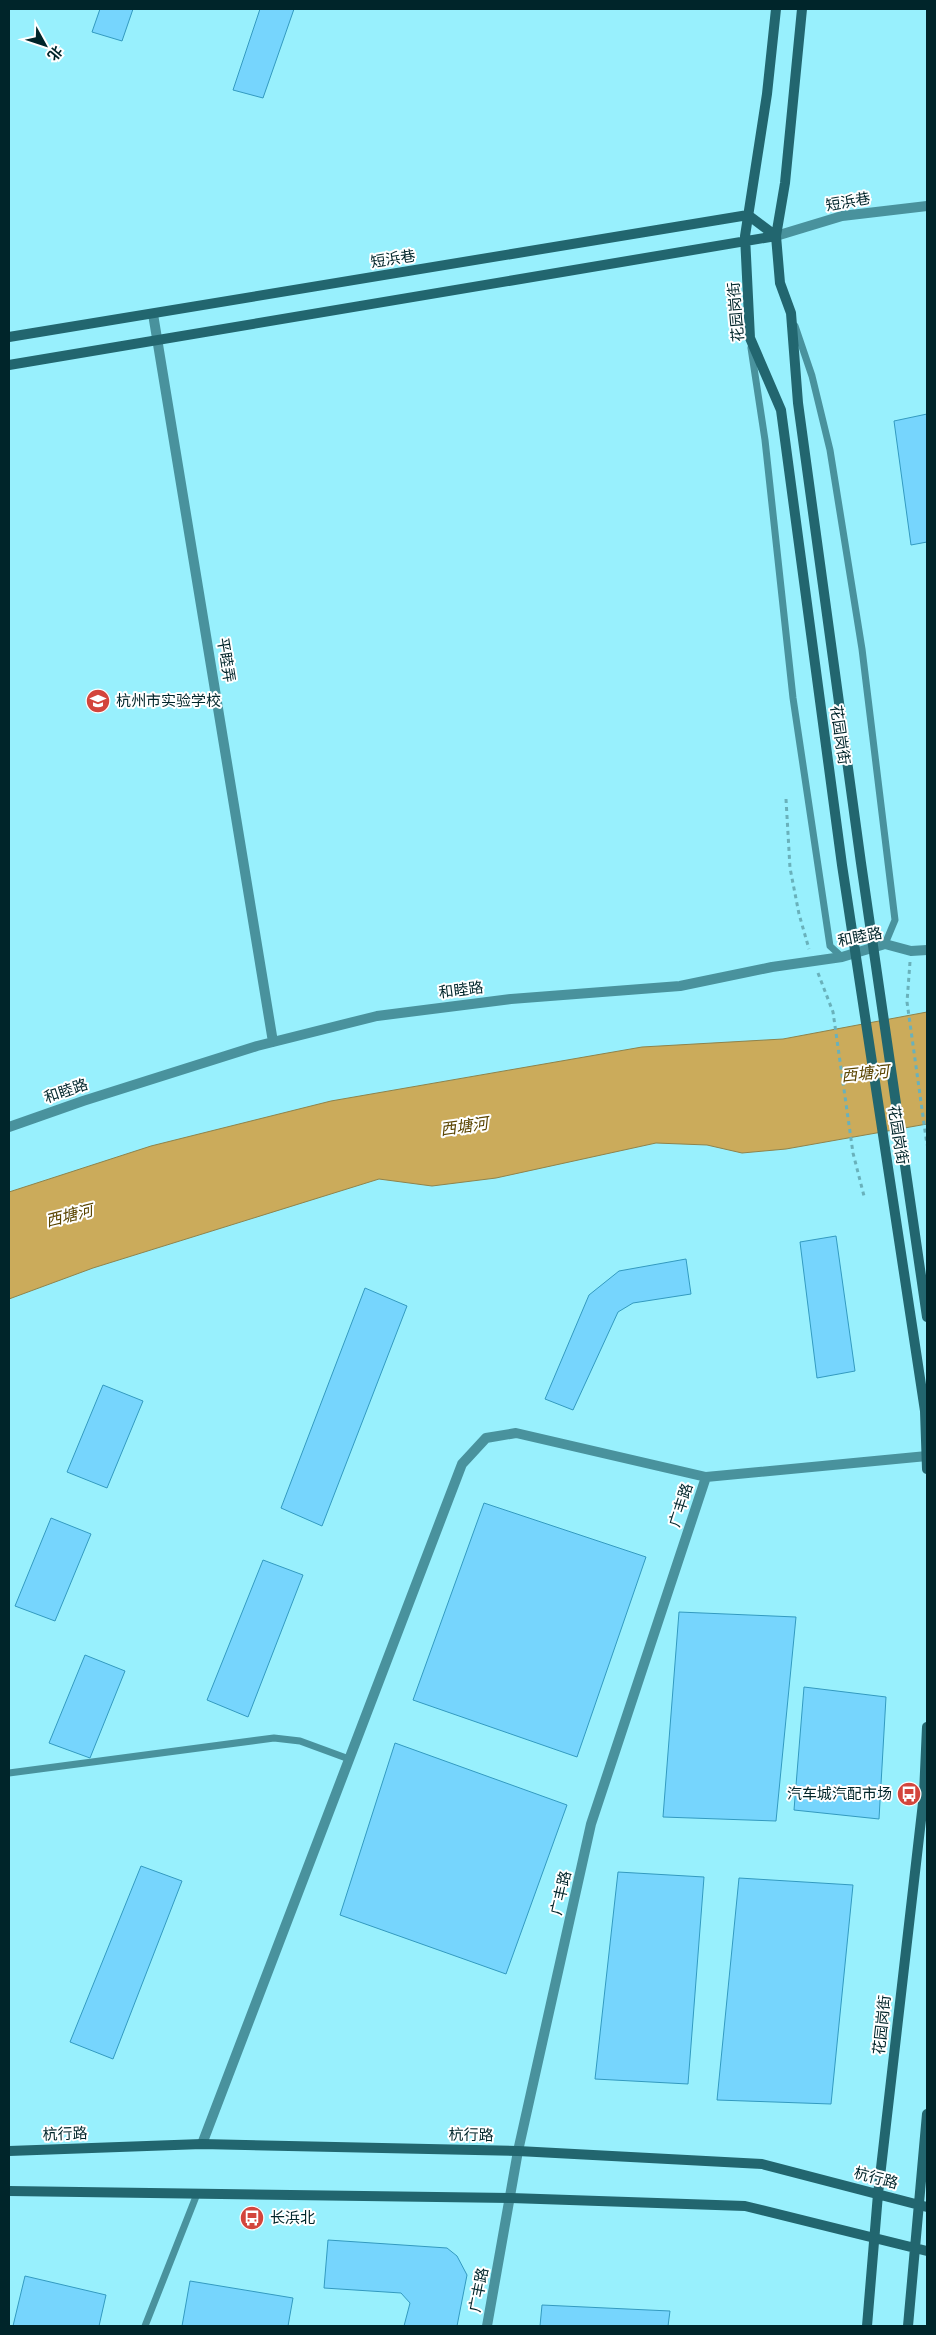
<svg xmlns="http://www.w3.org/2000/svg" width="936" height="2335" font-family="'Fira Sans Condensed','Noto Sans SC',sans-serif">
	<rect width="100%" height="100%" fill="#98f0fd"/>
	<path fill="#cbab5b" stroke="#8e834c" d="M927,1012V1124L786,1149L742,1153L707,1145L656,1143L496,1178L432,1186L379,1179L93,1268L9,1299V1192L151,1146L331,1101L642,1047L783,1039Z"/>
	<path fill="#76d5fd" stroke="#339ac0" d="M100,9H133L122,41L92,32Z
		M260,9H294L263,98L233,90Z
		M927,414V542L911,545L894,421Z
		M836,1236L855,1371L817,1378L800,1242Z
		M686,1259L691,1294L633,1303L618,1312L573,1410L545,1399L589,1295L619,1271Z
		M365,1288L407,1306L322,1526L281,1508Z
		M103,1385L143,1401L107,1488L67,1472Z
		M484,1503L646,1557L577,1757L413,1700Z
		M51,1518L91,1534L55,1621L15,1606Z
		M263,1560L303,1575L248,1717L207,1700Z
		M679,1612L796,1617L776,1821L663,1817Z
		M85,1655L125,1671L90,1758L49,1743Z
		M804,1687L886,1697L879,1819L794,1810Z
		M395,1743L567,1805L506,1974L340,1915Z
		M141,1866L182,1881L113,2059L70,2042Z
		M618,1872L704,1877L688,2084L595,2079Z
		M739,1878L853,1885L831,2104L717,2100Z
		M328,2240L447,2248L457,2256L467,2275L457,2326H404L410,2303L401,2293L324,2288Z
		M25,2276L106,2295L99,2326H13Z
		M190,2281L293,2298L288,2326H182Z
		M542,2305L670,2311L668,2326H540Z"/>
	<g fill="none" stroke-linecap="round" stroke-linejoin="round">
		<path stroke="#69b1bb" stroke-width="3" stroke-dasharray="4 4" stroke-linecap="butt" d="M786,799L790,868L799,914L809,949
			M910,962L907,1002L927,1145
			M818,973L833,1012L853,1153L864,1196"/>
		<path stroke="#49929d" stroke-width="7" d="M795,326L812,376L830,450L862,649L895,920L885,944
			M751,348L765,440L793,698L830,946L842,957
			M9,1773L274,1738L300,1741L349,1759
			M145,2326L197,2194"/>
		<path stroke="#49929d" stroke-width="10" d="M776,236L842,216L927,206
			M153,314L273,1042
			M9,1127L83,1101L257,1046L377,1016L511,999L680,986L772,967L842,957L885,944L911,951L927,950
			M202,2144L462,1464L486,1438L516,1433L706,1477L927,1456
			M487,2326L518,2151L591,1824L706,1477"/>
		<path stroke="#22666f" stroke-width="10" d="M776,9L767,94L745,236L750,338L781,410L842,865L925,1411L927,1469
			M802,9L785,183L776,236L780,283L791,313L798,403L861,863L927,1317
			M9,337L748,215L776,236
			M9,365L776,236
			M9,2151L202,2144L518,2151L762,2164L927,2207
			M9,2191L511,2198L745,2206L927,2251
			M867,2326L878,2194L924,1794L927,1727
			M908,2326L927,2114"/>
	</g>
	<defs>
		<g id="school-disc" transform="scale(1.25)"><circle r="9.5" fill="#d3453c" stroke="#fff"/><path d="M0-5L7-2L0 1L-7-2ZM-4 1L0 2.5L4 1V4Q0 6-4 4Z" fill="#fff"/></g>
		<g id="bus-disc" transform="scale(1.25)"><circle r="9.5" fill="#d3453c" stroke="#fff"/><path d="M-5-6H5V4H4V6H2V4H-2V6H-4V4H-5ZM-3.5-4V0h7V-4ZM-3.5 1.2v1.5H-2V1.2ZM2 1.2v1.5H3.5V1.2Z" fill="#fff"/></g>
	</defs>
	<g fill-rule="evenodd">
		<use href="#school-disc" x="98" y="701"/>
		<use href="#bus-disc" x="909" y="1794"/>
		<use href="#bus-disc" x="252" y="2218"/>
	</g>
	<g text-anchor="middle" stroke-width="4" stroke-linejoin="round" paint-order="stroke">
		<g font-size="15" fill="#00252a" stroke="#fff">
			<text transform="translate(848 202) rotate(-10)" y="5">短浜巷</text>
			<text transform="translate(393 259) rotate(-9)" y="5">短浜巷</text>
			<text transform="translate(736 312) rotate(-95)" y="5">花园岗街</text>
			<text transform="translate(226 660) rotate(81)" y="5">平睦弄</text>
			<text transform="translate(840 735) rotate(82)" y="5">花园岗街</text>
			<text transform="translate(860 937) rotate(-11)" y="5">和睦路</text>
			<text transform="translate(461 990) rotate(-7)" y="5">和睦路</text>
			<text transform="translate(66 1091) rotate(-19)" y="5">和睦路</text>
			<text transform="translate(898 1135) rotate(81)" y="5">花园岗街</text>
			<text transform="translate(681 1505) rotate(-72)" y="5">广丰路</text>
			<text transform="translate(561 1893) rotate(-77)" y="5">广丰路</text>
			<text transform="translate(882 2025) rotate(-84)" y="5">花园岗街</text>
			<text transform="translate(65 2134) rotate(-2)" y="5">杭行路</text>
			<text transform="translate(471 2135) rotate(1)" y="5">杭行路</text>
			<text transform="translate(876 2178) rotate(15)" y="5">杭行路</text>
			<text transform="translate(479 2290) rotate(-79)" y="5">广丰路</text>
		</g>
		<g font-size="15" fill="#00252a" stroke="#fff" text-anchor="start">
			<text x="116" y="706">杭州市实验学校</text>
			<text x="892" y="1799" text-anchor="end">汽车城汽配市场</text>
			<text x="270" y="2223">长浜北</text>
		</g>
		<g font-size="16" font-style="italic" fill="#5a4400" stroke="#fff">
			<text transform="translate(865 1073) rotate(-6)" y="6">西塘河</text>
			<text transform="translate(464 1126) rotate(-8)" y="6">西塘河</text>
			<text transform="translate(69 1215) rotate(-14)" y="6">西塘河</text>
		</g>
	</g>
	<rect width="936" height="2335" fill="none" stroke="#00252a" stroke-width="20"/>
	<g transform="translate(45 45) rotate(130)" stroke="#ffffff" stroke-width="4" paint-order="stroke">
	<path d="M0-4L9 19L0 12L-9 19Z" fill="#00252a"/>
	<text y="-8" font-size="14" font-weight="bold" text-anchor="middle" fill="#00252a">北</text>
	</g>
</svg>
